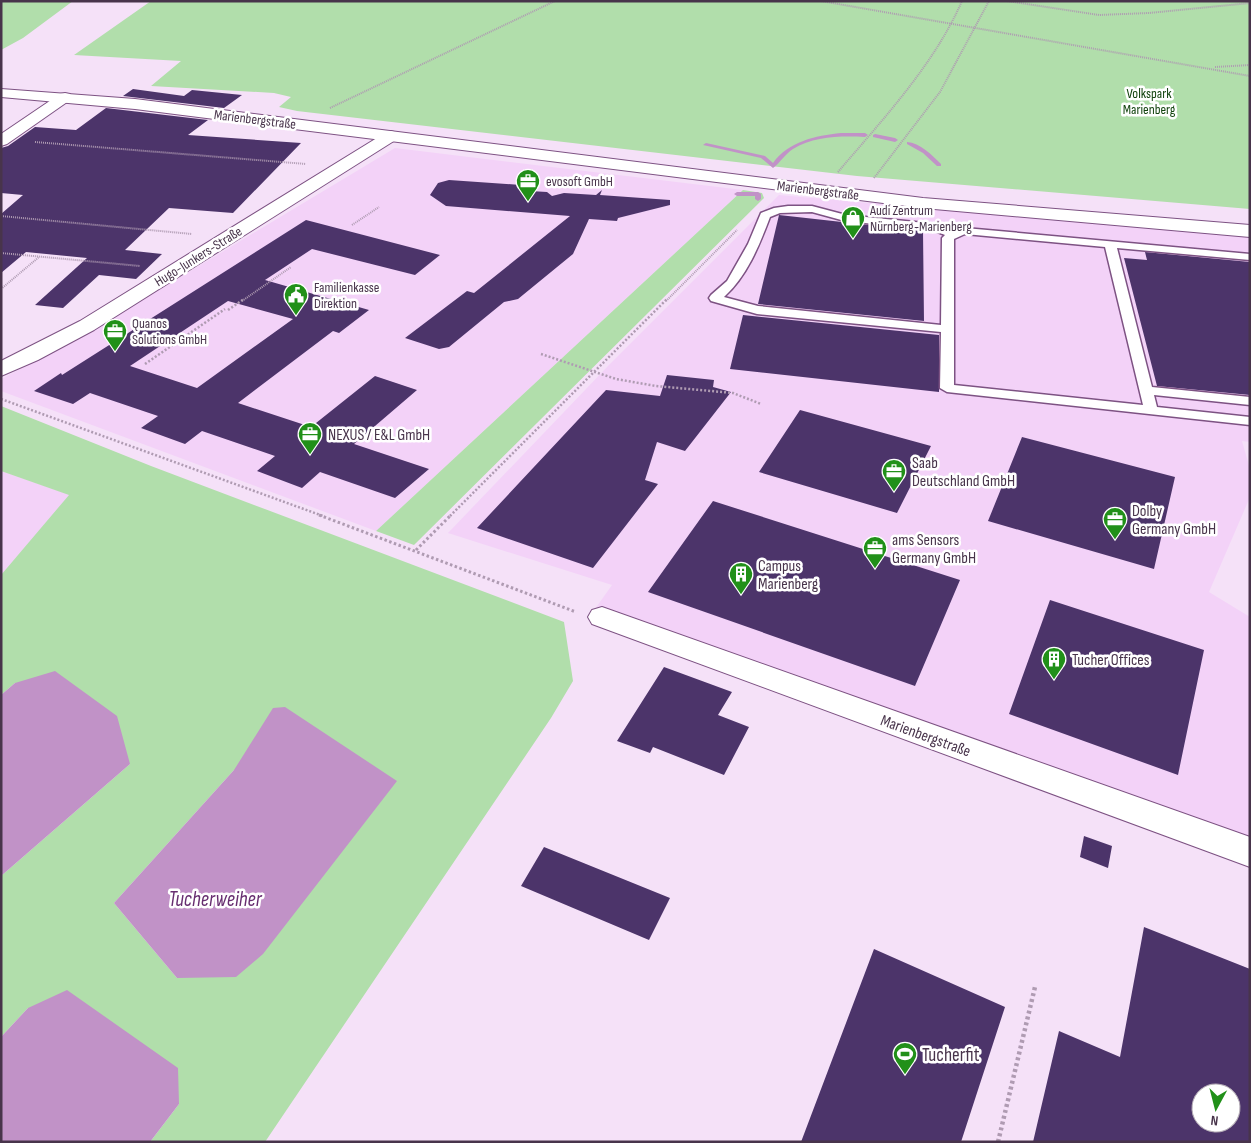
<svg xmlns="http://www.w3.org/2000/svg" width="1251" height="1143" font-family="'Sofia Sans Condensed',sans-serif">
	<rect width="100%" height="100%" fill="#f5e1f8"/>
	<path fill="#f3d2f8" d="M395,148L743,190L376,531L1,391V379L84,335Z
		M779,195L1250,237V442L1242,441L1250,469V497L1209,592L1250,617V840L595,609L612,585L448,533L608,366Z
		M1,471L70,495L1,575Z"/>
	<path fill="#b1deab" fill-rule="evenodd" d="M1,1H73L23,38L1,50Z
		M151,1H1250V209L857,176L297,111L279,107L291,97L274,93L151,86L181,61L74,55Z
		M743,190L762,193L764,198L414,545L376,531Z
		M1,406L151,466L564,622L573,681L551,718L265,1142H150L179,1104L28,1008L1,1037V876L130,764L15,683L1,695V575L69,495L1,471ZM234,770L177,978L114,903Z"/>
	<path fill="#c192c7" d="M55,671L117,716L130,764L1,876V695L15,683Z
		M285,707L397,781L263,954L236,977L177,978L114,903L234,770L273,708Z
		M67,990L178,1068L179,1104L150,1142H1V1037L28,1008Z"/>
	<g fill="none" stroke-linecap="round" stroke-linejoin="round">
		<path fill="#c192c7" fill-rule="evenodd" d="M841,133H865L868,135L865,137C841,136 814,136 793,149C785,154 780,163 773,168L761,158L703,145L706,143L765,156L773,163C789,141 815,136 841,133Z
			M875,134L895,138L898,140L895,142L873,137V135Z
			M907,142C920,143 932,155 941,164V166H937L923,153L907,144Z
			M758,192L761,194V199L758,201L755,199V196H737L734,194L737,192Z"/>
	</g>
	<path fill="#4c346a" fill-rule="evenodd" d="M133,89L184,96L192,90L242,95L224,108L123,96Z
		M106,108L208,120L188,135L301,143L233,213L169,208L125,250L162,254L136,279L99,275L63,308L35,305L87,258L26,252L1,273V214L23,195L1,193V148L8,146L35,127L76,130Z
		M449,180L521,185L530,191L547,192L552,196L564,193L596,195L602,190L600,195L670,200V205L618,218L617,221L589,219L573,254L518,299L504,302L449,347L439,349L405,338L467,291L474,293L570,216L446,206L430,195L438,183Z
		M779,215L923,231L924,321L758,304Z
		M306,220L440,255L415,275L312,249L265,280L369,310L339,333L333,331L238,403L311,427L375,376L417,390L354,444L429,469L395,498L320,472L302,488L257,471L275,456L202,431L185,444L141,428L158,416L90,393L73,404L34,391L61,373L62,375ZM228,301L293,319L197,388L130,366Z
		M1145,252L1250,262V395L1157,386L1124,258L1147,260Z
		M743,315L939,335V392L730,369Z
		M667,375L714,380L713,387L731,392L685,451L657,442L645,480L658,484L593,568L477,528L606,390L660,396Z
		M800,410L931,446L897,513L759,472Z
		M1022,437L1175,477L1154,569L988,521Z
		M713,501L960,580L915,686L648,592Z
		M1050,600L1204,650L1178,775L1009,714Z
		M664,667L732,692L718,715L749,727L724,775L653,747L650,753L617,741Z
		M1084,836L1112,846L1108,868L1080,857Z
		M544,847L670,898L649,940L521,886Z
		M1144,927L1250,969V1142H1033L1059,1031L1120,1057ZM1201,1093H1231V1123H1201Z
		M874,949L1005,1007L961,1142H801Z"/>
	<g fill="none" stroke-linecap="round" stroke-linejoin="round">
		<g stroke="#7d5283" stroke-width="3">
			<path id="lane" d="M788,206H812L846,215L935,224L954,230L965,228L1250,254V260L1117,248L1152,387L1250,397V405L1154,395L1157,407L1250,417V425L947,392L940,388L941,332L757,314L711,301L709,298L711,295L727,281L748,244L761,213L774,208ZM812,212L845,221L933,230L945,235L942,238L941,325L758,306L724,297C747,276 759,246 770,217L780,213ZM965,234L1105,247L1143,405L954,385V239Z"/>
		</g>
		<g stroke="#7d5283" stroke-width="2">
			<path id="street" d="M65,93L70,94L72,97L70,100L7,144L1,146V134L60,94Z
				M391,131L397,133L399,136L397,139L94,330L38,360L1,376V361L80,321L385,133Z
				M602,607L1250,837V867L592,624L588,617L592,610Z"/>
		</g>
		<g stroke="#7d5283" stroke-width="2">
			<path id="secondary" d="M1,89L135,99L923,198L1250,225V237L923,208L135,109L1,97Z"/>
		</g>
		<path stroke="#af9bb2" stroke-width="2" stroke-dasharray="1 1" stroke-linecap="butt" d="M821,1L1250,76
			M1007,1L1099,15L1149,13L1250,3
			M1215,67L1250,65
			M330,108L555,1
			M35,142L306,164
			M838,172C883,119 934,65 962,1
			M874,178L940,92L989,1
			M1,216L192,234
			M352,225L379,207
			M1,253L140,266
			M1,289L39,257
			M242,301L291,267
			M666,301L737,230"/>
		<path stroke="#af9bb2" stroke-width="2.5" stroke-dasharray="2 2" stroke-linecap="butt" d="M228,310L244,299
			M541,354L616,379L656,386L733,393L761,404
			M145,364L225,309
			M1,399L323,516
			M450,516L667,299"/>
		<path stroke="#af9bb2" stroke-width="3" stroke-dasharray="2.5 2.5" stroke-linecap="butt" d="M319,515L576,612
			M416,550L451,515"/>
		<path stroke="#af9bb2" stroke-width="4.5" stroke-dasharray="3 3" stroke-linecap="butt" d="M998,1142L1035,987"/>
		<use href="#lane" fill="#fff" fill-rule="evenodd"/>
		<use href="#street" fill="#fff" fill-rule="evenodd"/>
		<use href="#secondary" fill="#fff" fill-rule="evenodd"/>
	</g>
	<defs>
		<g id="office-pin" transform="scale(1.25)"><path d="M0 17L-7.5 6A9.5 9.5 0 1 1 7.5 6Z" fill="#219019" stroke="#fff"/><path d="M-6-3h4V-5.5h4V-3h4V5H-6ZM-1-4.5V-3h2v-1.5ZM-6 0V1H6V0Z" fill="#fff"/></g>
		<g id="shop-pin" transform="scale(1.25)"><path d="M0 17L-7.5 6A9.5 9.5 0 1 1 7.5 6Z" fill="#219019" stroke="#fff"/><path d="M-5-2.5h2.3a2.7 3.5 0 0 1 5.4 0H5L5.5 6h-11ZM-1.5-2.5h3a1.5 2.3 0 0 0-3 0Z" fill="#fff"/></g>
		<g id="civic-pin" transform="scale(1.25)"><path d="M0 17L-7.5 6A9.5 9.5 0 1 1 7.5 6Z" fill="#219019" stroke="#fff"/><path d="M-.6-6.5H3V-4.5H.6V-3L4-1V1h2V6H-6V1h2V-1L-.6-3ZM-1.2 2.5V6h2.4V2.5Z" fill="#fff"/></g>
		<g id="building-pin" transform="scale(1.25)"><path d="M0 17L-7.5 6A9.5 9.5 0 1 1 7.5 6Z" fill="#219019" stroke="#fff"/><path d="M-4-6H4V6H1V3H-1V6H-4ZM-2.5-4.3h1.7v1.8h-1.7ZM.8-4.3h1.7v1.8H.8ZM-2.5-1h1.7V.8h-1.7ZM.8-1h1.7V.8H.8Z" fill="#fff"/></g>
		<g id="stadium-pin" transform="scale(1.25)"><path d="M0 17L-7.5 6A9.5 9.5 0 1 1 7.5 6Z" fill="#219019" stroke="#fff"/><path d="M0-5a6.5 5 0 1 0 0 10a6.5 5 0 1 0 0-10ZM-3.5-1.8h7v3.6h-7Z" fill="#fff"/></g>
	</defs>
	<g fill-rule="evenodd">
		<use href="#office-pin" x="528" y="181"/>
		<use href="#shop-pin" x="853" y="218"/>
		<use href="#civic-pin" x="296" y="295"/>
		<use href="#office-pin" x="115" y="331"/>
		<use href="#office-pin" x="310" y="434"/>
		<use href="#office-pin" x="894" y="471"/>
		<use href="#office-pin" x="1115" y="519"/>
		<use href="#office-pin" x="875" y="548"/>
		<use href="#building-pin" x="741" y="574"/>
		<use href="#building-pin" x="1054" y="659"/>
		<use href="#stadium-pin" x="905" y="1054"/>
	</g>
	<g text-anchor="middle" stroke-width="5" stroke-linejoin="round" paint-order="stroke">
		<g font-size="14" fill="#13440f" stroke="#fff">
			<text x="1149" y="98">Volkspark<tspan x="1149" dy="16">Marienberg</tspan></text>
		</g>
		<g font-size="14" fill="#48344b" stroke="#fff">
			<text transform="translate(255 119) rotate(7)" y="5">Marienbergstraße</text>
			<text transform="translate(818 190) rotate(7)" y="5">Marienbergstraße</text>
			<text transform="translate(198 256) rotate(-32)" y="5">Hugo-Junkers-Straße</text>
		</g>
		<g font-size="14" fill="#48344b" stroke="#fff" text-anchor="start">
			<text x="546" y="186">evosoft GmbH</text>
			<text x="870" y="215">Audi Zentrum<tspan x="870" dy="16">Nürnberg-Marienberg</tspan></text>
			<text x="314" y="292">Familienkasse<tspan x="314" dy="16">Direktion</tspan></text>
			<text x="132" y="328">Quanos<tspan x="132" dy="16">Solutions GmbH</tspan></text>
		</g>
		<g font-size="16" fill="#48344b" stroke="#fff" text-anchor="start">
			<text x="328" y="440">NEXUS / E&amp;L GmbH</text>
			<text x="912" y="468">Saab<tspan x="912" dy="18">Deutschland GmbH</tspan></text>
			<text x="1132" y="516">Dolby<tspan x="1132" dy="18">Germany GmbH</tspan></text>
			<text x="892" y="545">ams Sensors<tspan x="892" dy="18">Germany GmbH</tspan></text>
			<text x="758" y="571">Campus<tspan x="758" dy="18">Marienberg</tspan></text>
			<text x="1072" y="665">Tucher Offices</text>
		</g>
		<g font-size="16" fill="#48344b" stroke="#fff">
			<text transform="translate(926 735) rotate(20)" y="6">Marienbergstraße</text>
		</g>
		<g font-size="19" fill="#48344b" stroke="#fff" text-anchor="start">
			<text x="922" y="1061">Tucherfit</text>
		</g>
		<g font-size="21" font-style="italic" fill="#672e70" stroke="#fff">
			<text x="215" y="906">Tucherweiher</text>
		</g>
	</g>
	<rect width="1251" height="1143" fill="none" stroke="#48344b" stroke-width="5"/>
	<g transform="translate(1216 1108) rotate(187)"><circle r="24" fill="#ffffff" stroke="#b6aeb7"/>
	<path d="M0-4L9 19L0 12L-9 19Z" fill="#219019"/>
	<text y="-8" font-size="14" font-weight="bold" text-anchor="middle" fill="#48344b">N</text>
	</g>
</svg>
